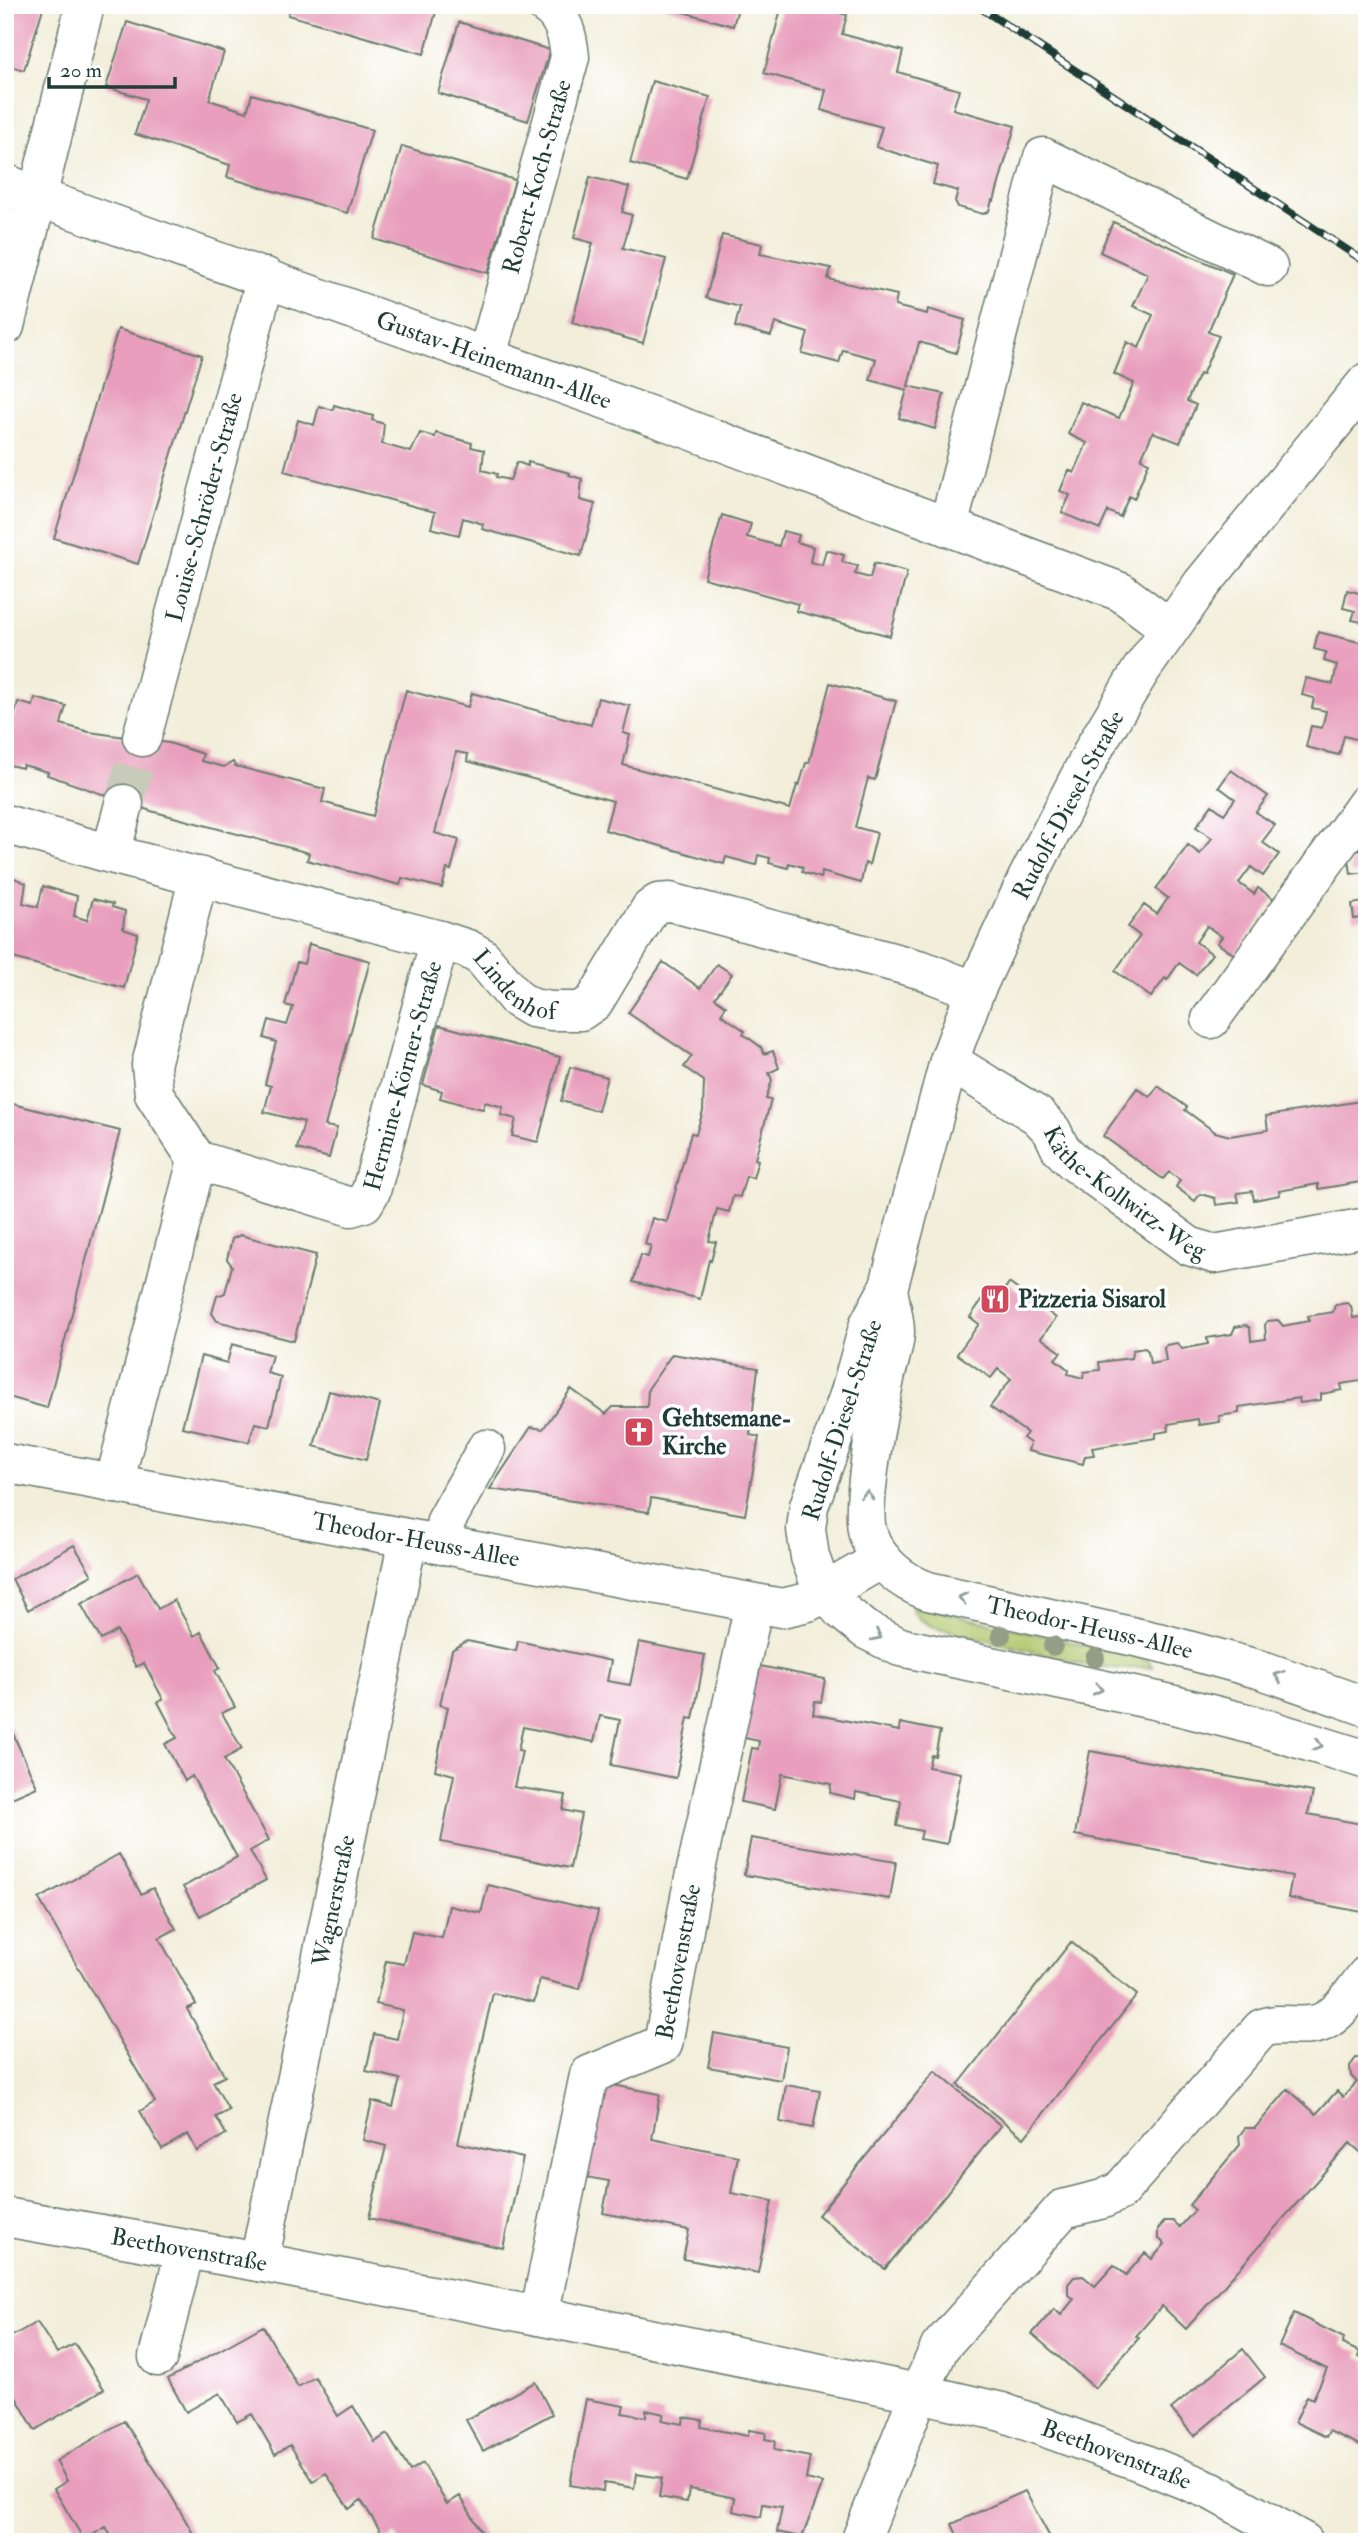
<svg xmlns="http://www.w3.org/2000/svg" width="1372" height="2547" font-family="'IM FELL Double Pica',serif">
	<rect width="100%" height="100%" fill="#fff"/>
	<filter id="ink" filterUnits="userSpaceOnUse"><feTurbulence type="fractalNoise" baseFrequency=".0143" numOctaves="2"/><feDisplacementMap in="SourceGraphic" scale="14" xChannelSelector="R" yChannelSelector="G"/><feConvolveMatrix kernelMatrix="1 2 1 2 8 2 1 2 1" color-interpolation-filters="sRGB"/></filter>
	<filter id="wash" filterUnits="userSpaceOnUse"><feTurbulence type="fractalNoise" baseFrequency=".00686" numOctaves="4" result="noise"/><feDisplacementMap in="SourceGraphic" scale="28" xChannelSelector="R" yChannelSelector="G"/><feGaussianBlur stdDeviation="1.57" result="paint"/><feColorMatrix in="noise" values="0 0 0 0 0 0 0 0 0 0 0 0 0 0 0 0 0 1.4 0 .05"/><feComposite in="paint" operator="in"/></filter>
	<g filter="url(#wash)">
		<rect width="100%" height="100%" fill="#f2eeda"/>
		<path fill="#b0c66a" stroke="#68824f" stroke-width="2" d="M913,1605L1148,1660L1153,1667L1120,1669L1083,1664L931,1626L919,1619L912,1610Z"/>
		<g id="blocks">
			<path fill="#e89ebc" d="M5,5H44L24,70L5,65Z
				M291,5H438L424,54L288,15Z
				M658,5H739L733,26Z
				M782,5H812L847,15L842,34L903,51L898,72L959,90L953,109L1015,126L994,201L992,200L989,211L983,214L958,207L955,201L958,191L933,184L938,166L876,147L882,127L821,110L826,90L764,73Z
				M127,22L224,52L209,100L247,112L252,94L372,130L347,213L227,177L230,165L135,134L146,99L106,87Z
				M459,22L550,50L528,121L438,93Z
				M652,81L710,97L687,179L630,163Z
				M402,146L515,180L488,273L374,239Z
				M590,177L629,187L622,212L632,215L623,248L666,259L643,343L572,323L593,243L574,238Z
				M1113,222L1233,274L1208,332L1219,336L1202,375L1199,374L1187,401L1196,405L1180,443L1153,432L1141,459L1149,462L1134,499L1129,496L1120,517L1108,511L1100,529L1062,513L1070,495L1060,491L1069,470L1074,473L1087,443L1068,434L1081,402L1119,418L1134,383L1114,374L1127,342L1139,348L1153,315L1133,306L1148,274L1100,252Z
				M722,235L762,244L760,254L831,268L828,279L897,295L895,306L927,314L928,309L965,320L956,353L919,342L908,386L944,394L935,429L899,418L907,390L870,380L876,359L843,350L839,363L802,353L808,333L775,323L771,336L735,327L740,307L706,298Z
				M118,329L202,355L138,564L54,538Z
				M334,405L373,416L372,420L384,424L382,444L411,452L420,433L435,437L436,433L472,443L471,447L484,450L482,470L497,474L496,477L510,480L517,462L528,466V462L570,473L569,475L582,479L580,500L595,504L581,556L482,529L483,524L463,518L459,535L431,528L435,512L284,471L298,420L314,425L319,406L333,410Z
				M722,515L751,524L747,537L779,546L783,531L799,535L797,542L813,547L810,562L822,565L826,550L844,555L842,562L858,566L855,574L870,578L874,563L907,572L890,636L796,611L798,604L704,578Z
				M1347,590L1367,595V623L1352,620L1355,611L1343,608Z
				M1318,632L1363,643L1367,633V742L1344,736L1339,755L1306,747L1311,726L1322,728L1326,711L1312,708L1314,698L1302,695L1306,678L1333,684L1337,665L1324,661L1326,652L1314,649Z
				M830,683L896,701L875,780L868,778L855,827L877,833L869,865L865,863L861,883L822,872L821,878L802,872L803,867L789,863L788,868L769,863L770,858L758,855L756,865L726,857L724,864L605,830L613,801L467,761L468,754L456,752L435,833L459,840L451,870L447,869L442,888L402,878L400,885L307,860L309,853L151,811L47,775L48,772L23,765L22,768L5,764V715L14,717L18,702L33,706L35,698L66,706L61,724L89,732L169,743L203,754L201,761L224,767L233,762L235,766L325,789L322,802L373,816L406,690L468,707L472,693L591,725L598,698L630,706L623,733L630,735L623,765L790,809L797,785L799,786L806,763H809Z
				M1231,770L1268,796L1256,812L1275,825L1262,842L1279,854L1263,876L1251,867L1239,883L1254,894L1258,888L1274,899L1235,955L1217,943L1222,937L1207,926L1196,942L1212,954L1196,975L1179,963L1167,980L1165,978L1151,997L1115,971L1140,936L1128,927L1144,905L1157,914L1168,898L1156,889L1188,845L1200,854L1212,838L1196,827L1212,805L1224,814L1235,799L1219,787Z
				M1367,849V872L1351,874L1348,852Z
				M5,874L26,883L23,903L38,907L43,886L77,896L74,916L87,920L93,899L113,904L112,907L125,911L123,929L138,934L124,988L5,956Z
				M1363,891H1367V917L1354,919L1352,904L1364,902Z
				M309,944L370,961L325,1126L337,1128L329,1158L297,1149L304,1122L264,1112L271,1086L265,1084L276,1042L264,1038L269,1020L287,1025L293,1007L285,1005L297,962L304,964Z
				M663,962L700,988L717,964L732,974L715,998L726,1006L721,1014L745,1031L743,1034L761,1047L764,1054L773,1051L779,1068L769,1073L772,1080L766,1099L771,1100L755,1159L758,1160L753,1178L746,1176L740,1197L733,1196L729,1212L717,1209L709,1241L716,1242L711,1261L709,1260L700,1299L633,1282L641,1255L648,1257L651,1246L645,1244L652,1218L667,1222L691,1133L696,1134L703,1111L704,1081L684,1067L692,1056L628,1013Z
				M439,1025L560,1057L538,1142L512,1136L516,1119L501,1115L503,1107L485,1102L483,1109L461,1104L440,1098L442,1091L423,1085Z
				M570,1067L607,1077L598,1111L561,1101Z
				M1158,1086L1187,1107L1185,1110L1215,1132L1230,1136L1268,1130L1266,1116L1367,1100V1181L1318,1189V1184L1279,1191L1280,1195L1254,1200L1252,1191L1237,1193L1239,1202L1216,1205L1215,1198L1200,1194L1195,1201L1176,1187L1180,1180L1169,1172L1163,1179L1103,1136L1137,1088L1150,1097Z
				M5,1102L120,1131L47,1408L5,1396Z
				M240,1235L316,1255L294,1341L217,1321L212,1313L217,1296L225,1293L232,1266L227,1259L232,1239Z
				M1009,1283L1056,1318L1041,1338L1061,1352L1055,1359L1069,1370L1068,1374L1083,1378L1084,1372L1100,1370L1099,1362L1131,1358L1133,1350L1145,1348L1148,1351L1150,1364L1166,1361L1164,1348L1166,1345L1177,1343L1182,1349L1208,1344L1207,1338L1232,1334L1235,1327L1246,1325L1250,1328L1251,1341L1266,1339L1265,1325L1267,1321L1278,1320L1283,1326L1309,1321L1308,1316L1333,1312L1335,1305L1347,1303L1351,1306L1353,1318L1367,1316V1380L1341,1384L1342,1390L1321,1394V1400L1300,1403L1299,1398L1239,1407V1413L1219,1416L1220,1422L1199,1425L1198,1419L1168,1424L1169,1431L1156,1433V1438L1092,1448L1094,1455L1085,1456L1083,1464L1028,1451L1030,1443L1023,1438L1027,1433L990,1407L1011,1379L998,1369L991,1378L957,1354L979,1324L970,1317L984,1297L994,1304Z
				M232,1344L272,1355L267,1373L281,1377L269,1426L255,1423L249,1442L182,1427L201,1356L227,1363Z
				M672,1354L758,1368L750,1435L759,1437L745,1515L651,1498L649,1512L490,1489L531,1427L543,1429L571,1389L606,1414L613,1407H647L648,1389Z
				M329,1391L380,1404L366,1460L314,1446Z
				M74,1545L92,1575L28,1610L12,1579Z
				M138,1573L158,1609L174,1600L194,1636L201,1632L220,1668L215,1671L235,1707L222,1713L242,1749L224,1759L269,1840L250,1851L266,1880L200,1916L183,1887L237,1857L192,1776L185,1781L165,1744L177,1738L158,1702L163,1699L144,1663L136,1667L117,1631L101,1640L81,1604Z
				M467,1641L516,1651L518,1641L611,1661L607,1681L630,1685L639,1642L705,1655L693,1719L688,1718L676,1778L611,1765L620,1720L600,1716L594,1742L523,1727L518,1750L522,1751L514,1787L566,1795L563,1810L581,1814L570,1868L441,1842L454,1775L435,1770L448,1707L440,1705L452,1650Z
				M755,1665L825,1679L821,1702L815,1701L813,1714L899,1731L900,1723L940,1731L935,1756L931,1755L928,1767L961,1773L947,1844L920,1839L922,1831L897,1826L901,1801L856,1792L855,1799L830,1793L831,1784L782,1774L775,1809L741,1802L752,1748L758,1749L759,1741L740,1737Z
				M5,1716L37,1787L5,1801Z
				M1090,1751L1313,1792L1308,1814L1367,1825V1913L1288,1898L1292,1876L1075,1835Z
				M751,1838L896,1862L890,1899L744,1875Z
				M119,1854L141,1894L153,1888L176,1929L159,1938L196,2004L187,2009L225,2076L213,2082L229,2110L216,2117L226,2134L197,2151L188,2134L162,2149L140,2111L155,2102L39,1899Z
				M488,1885L598,1911L580,1989L540,1979L534,2002L493,1993L458,2143L523,2158L503,2248L369,2218L386,2146L363,2140L372,2101L393,2107L400,2079L366,2071L374,2034L397,2039L403,2010L376,2004L386,1961L404,1964L412,1932L442,1938L449,1906L481,1913Z
				M1071,1942L1137,1995L1024,2138L958,2085Z
				M714,2033L787,2047L781,2080L708,2067Z
				M1356,2058H1367V2158L1350,2143L1186,2329L1162,2306L1136,2336L1139,2338L1095,2388L1032,2334L1054,2309L1061,2315L1074,2299L1068,2294V2284L1074,2277L1083,2276L1095,2286L1114,2265L1126,2275L1145,2253L1152,2259L1165,2244L1158,2238V2229L1165,2221H1173L1180,2227L1195,2210L1189,2205L1240,2145L1239,2136L1245,2128H1255L1288,2089L1316,2114L1337,2091L1343,2097L1357,2082L1351,2076L1350,2066Z
				M935,2071L1001,2126L885,2269L818,2215Z
				M592,2081L660,2094L652,2139L738,2156L731,2193L772,2201L758,2273L683,2259L689,2230L603,2213L609,2181L574,2175Z
				M786,2085L820,2091L813,2128L780,2122Z
				M1294,2313L1344,2338L1342,2344L1360,2352L1358,2357L1367,2360V2448L1329,2431L1326,2437L1295,2422L1307,2396L1313,2399L1327,2369L1279,2346Z
				M37,2322L57,2353L75,2344L104,2389L35,2430L10,2387L5,2390V2340Z
				M263,2326L298,2387L315,2377L338,2416L353,2406L375,2442L387,2434L410,2471L423,2463L447,2504L460,2496L484,2536L474,2542H400L396,2534L386,2540L361,2500L349,2509L326,2473L313,2481L290,2445L275,2454L252,2414L237,2422L220,2393L186,2412L168,2379Z
				M1243,2349L1265,2377L1194,2436L1171,2409Z
				M535,2382L552,2414L483,2451L466,2420Z
				M586,2399L624,2406L622,2413L646,2417V2410L664,2414L662,2420L672,2422L683,2424L684,2417L702,2420L701,2427L748,2436L749,2430L766,2433L765,2439L775,2441L774,2450L810,2457L806,2479L823,2483L802,2537L777,2532L782,2507L763,2504L761,2517L733,2511L735,2498L712,2493L689,2489L687,2502L659,2497L662,2478L636,2474L634,2488L604,2483L603,2491L570,2485Z
				M124,2421L168,2490L198,2542H114L106,2527L84,2540L54,2489L67,2481L56,2461Z
				M1025,2491L1052,2541L1057,2538L1058,2542H960L952,2524Z"/>
		</g>
	</g>
	<g filter="url(#ink)">
		<use href="#blocks" fill-opacity="0" stroke="#697b6e" stroke-width="2"/>
		<g fill="none" stroke-linecap="round" stroke-linejoin="round">
			<path stroke="#c8cbb9" stroke-width="38" stroke-dasharray="38 19" stroke-linecap="butt" d="M124,804L142,737"/>
			<g stroke="#697b6e" stroke-width="41">
				<g id="minor">
					<path id="s1" d="M5,183L37,197L685,428L1121,592L1169,628"/>
					<path d="M5,326L85,5"/>
					<path id="s2" d="M487,356L570,57C568,37 564,17 546,5"/>
					<path d="M1367,382L1202,584L1141,670L1097,743L1027,879L975,991L949,1061L888,1289L869,1324L849,1395L809,1506L806,1529L810,1557L818,1579L826,1592L841,1610L866,1630L900,1647L1158,1701L1254,1725L1367,1760"/>
					<path d="M948,527L1043,157L1268,267"/>
					<path id="s3" d="M142,737L266,277"/>
					<path id="s4" d="M5,824L111,854L440,940L468,949L482,957L517,999L532,1008L551,1011H581L594,1002L650,909L658,903L670,902L922,970L975,991"/>
					<path d="M111,854L124,804"/>
					<path d="M1211,1019L1367,803"/>
					<path id="s5" d="M949,1061L1038,1116L1052,1131L1060,1148L1074,1162L1189,1246L1214,1254L1367,1227"/>
					<path id="s6" d="M197,1160L351,1207L364,1203L371,1191L440,940"/>
					<path id="s7" d="M888,1289C890,1303 895,1318 895,1332C895,1345 889,1361 886,1374C879,1406 859,1507 868,1534C877,1562 902,1582 928,1591L1162,1643L1265,1671L1367,1707"/>
					<path id="s8" d="M5,1463L782,1608L808,1602L882,1559"/>
					<path d="M114,1484L197,1160L154,1094L151,1065L199,876"/>
					<path d="M441,1545L446,1521L486,1449"/>
					<path id="s9" d="M5,2217L259,2262L539,2316L919,2393L1002,2412L1140,2462L1212,2491L1304,2542"/>
					<path id="s10" d="M259,2262L408,1539"/>
					<path id="s11" d="M539,2316L589,2075L663,2044L690,1897L754,1604"/>
					<path d="M158,2357L185,2250"/>
					<path d="M860,2542L919,2393L940,2347L1063,2209L1103,2199L1120,2191L1262,2028C1281,2022 1292,2027 1311,2025C1336,2023 1352,1993 1367,1975"/>
				</g>
			</g>
			<use href="#minor" stroke="#fff" stroke-width="38"/>
			<g stroke="#1f3d34" stroke-width="8">
				<path id="rail" d="M976,5L1367,263"/>
			</g>
			<use href="#rail" stroke="#fff" stroke-width="5" stroke-dasharray="16" stroke-linecap="butt"/>
		</g>
		<g fill="#929f86">
			<circle cx="1001" cy="1635" r="10"/>
			<circle cx="1053" cy="1646" r="10"/>
			<circle cx="1095" cy="1658" r="10"/>
		</g>
		<defs><path id="oneway-chevron" d="M-2-3.5L2.5 0L-2 3.5" fill="none" stroke-width="1.6" stroke-linecap="round" stroke-linejoin="round" transform="scale(1.75)"/></defs>
		<g stroke="#8f9e9a">
			<use href="#oneway-chevron" transform="translate(867 1495) rotate(-85)"/>
			<use href="#oneway-chevron" transform="translate(963 1598) rotate(-168)"/>
			<use href="#oneway-chevron" transform="translate(877 1636) rotate(26)"/>
			<use href="#oneway-chevron" transform="translate(1279 1676) rotate(-161)"/>
			<use href="#oneway-chevron" transform="translate(1098 1689) rotate(12)"/>
			<use href="#oneway-chevron" transform="translate(1318 1745) rotate(17)"/>
		</g>
	</g>
	<defs>
		<g id="restaurant-square" transform="scale(1.575)"><rect x="-9" y="-9" width="18" height="18" rx="4" fill="#d1495b" stroke="#fff"/><path d="M-5-6h1v4h1v-4h1v4h1v-4h1v5L-1.5 .5V6h-2V.5L-5-1ZM5-6V6H3V1.5H1.5Q1.5-4 5-6Z" fill="#fff"/></g>
		<g id="church-square" transform="scale(1.575)"><rect x="-9" y="-9" width="18" height="18" rx="4" fill="#d1495b" stroke="#fff"/><path d="M-1.2-6h2.4v3.5h3.3v2.4h-3.3V6h-2.4V-.1h-3.3v-2.4h3.3Z" fill="#fff"/></g>
	</defs>
	<g fill-rule="evenodd">
		<use href="#restaurant-square" x="995" y="1299"/>
		<use href="#church-square" x="639" y="1432"/>
	</g>
	<g text-anchor="middle" stroke-width="7" stroke-linejoin="round" paint-order="stroke">
		<g font-size="24" fill="#1f3d34" stroke="#fff">
			<text dy="8" stroke="none"><textPath href="#s2" startOffset="186">Robert-Koch-Straße</textPath></text>
			<text dy="8" stroke="none"><textPath href="#s1" startOffset="520">Gustav-Heinemann-Allee</textPath></text>
			<text dy="8" stroke="none"><textPath href="#s3" startOffset="238">Louise-Schröder-Straße</textPath></text>
			<text transform="translate(1068 805) rotate(-62)" y="8">Rudolf-Diesel-Straße</text>
			<text dy="8" stroke="none"><textPath href="#s4" startOffset="541">Lindenhof</textPath></text>
			<text dy="8" stroke="none"><textPath href="#s6" startOffset="308">Hermine-Körner-Straße</textPath></text>
			<text dy="8" stroke="none"><textPath href="#s5" startOffset="222">Käthe-Kollwitz-Weg</textPath></text>
			<text transform="translate(842 1420) rotate(-72)" y="8">Rudolf-Diesel-Straße</text>
			<text dy="8" stroke="none"><textPath href="#s8" startOffset="418">Theodor-Heuss-Allee</textPath></text>
			<text dy="8" stroke="none"><textPath href="#s7" startOffset="500">Theodor-Heuss-Allee</textPath></text>
			<text dy="8" stroke="none"><textPath href="#s10" startOffset="369">Wagnerstraße</textPath></text>
			<text dy="8" stroke="none"><textPath href="#s11" startOffset="410">Beethovenstraße</textPath></text>
			<text dy="8" stroke="none"><textPath href="#s9" startOffset="187">Beethovenstraße</textPath></text>
			<text dy="8" stroke="none"><textPath href="#s9" startOffset="1138">Beethovenstraße</textPath></text>
		</g>
		<g font-size="24" font-weight="bold" fill="#1f3d34" stroke="#fff" text-anchor="start">
			<text x="1018" y="1307">Pizzeria Sisarol</text>
			<text x="662" y="1426">Gehtsemane-<tspan x="662" dy="28">Kirche</tspan></text>
		</g>
	</g>
	<rect width="1372" height="2547" fill="none" stroke="#fff" stroke-width="28"/>
	<path d="M49 77v10h126v-10" fill="none" stroke="#1f3d34" stroke-width="3.5"/>
	<text x="60" y="77" font-size="21" fill="#1f3d34" stroke="#ffffff" stroke-width="5" paint-order="stroke">20 m</text>
</svg>
